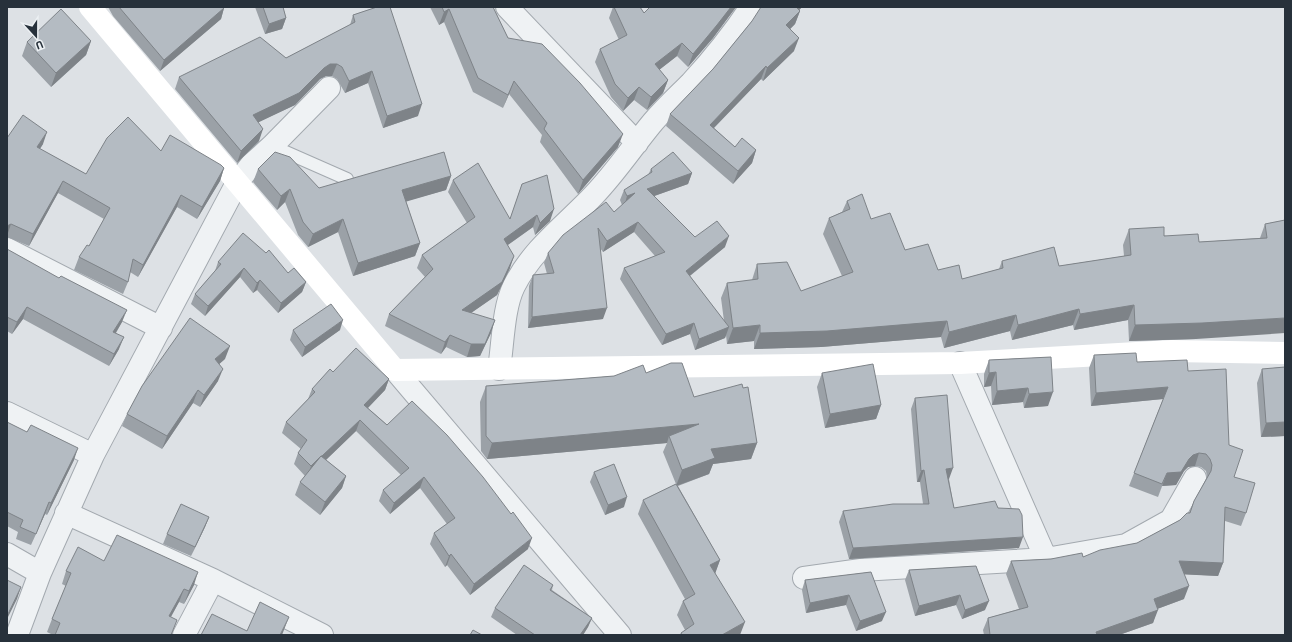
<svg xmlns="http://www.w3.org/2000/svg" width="1292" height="642" font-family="'Titillium Web',sans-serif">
	<rect width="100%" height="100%" fill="#dde1e5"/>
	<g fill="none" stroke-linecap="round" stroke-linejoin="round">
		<g stroke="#a3a9af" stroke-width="14">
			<path id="lane" d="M272,146L347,179"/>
		</g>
		<g stroke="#a3a9af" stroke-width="24">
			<path id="street" d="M507,7L637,143
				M7,249L161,328
				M960,363L1046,559
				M499,369C503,344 503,308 514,286C533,248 566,225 594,195C616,172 633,146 653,122C665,108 678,96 691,83C713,59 733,34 751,7
				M395,370L620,635
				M7,413L93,455
				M66,513L213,580L322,635
				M7,554L40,573
				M804,578L861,570L1046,559L1126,545L1171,520L1195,478
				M17,635L40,573L93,455L237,183L251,165L272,146L329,88
				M184,635L213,580"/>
		</g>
		<use href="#lane" stroke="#eff2f4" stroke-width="12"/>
		<use href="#street" stroke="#eff2f4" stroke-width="22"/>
		<path stroke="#fff" stroke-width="22" d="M90,7L395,370L960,363L1172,351L1285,353"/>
	</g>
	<path fill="#9ba1a7" d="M108,7H226L224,8L221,19L160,71L113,16Z
		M255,7H283L286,18L282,29L265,34Z
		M373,7H390L418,116L383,128L368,83L345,93L337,79L332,76H326L320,79L295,105L258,122L259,141L237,163L175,89L179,77L286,58L350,25L353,15L374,8Z
		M430,7H493L508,38L618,147L578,194L540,142L542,135L509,94L503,108L473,92L444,22L439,25Z
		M613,7H640L644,13L650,7H736L713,38L688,67L677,56L659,70L668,80L663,93L647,110L634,100L623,111L611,97L595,62L600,49L619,40L609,18Z
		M802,7L799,10L800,11L795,24L790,29L794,51L763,81L761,79L714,128L735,147L756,150L752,163L733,184L666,126L670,114L713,69L752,21Z
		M91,41L86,55L51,87L22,56L27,42Z
		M7,138L43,144L40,149L86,174L161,151L224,168L220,181L197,219L177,207L138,277L130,272L128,282L123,294L74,270L79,257L89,246L104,219L58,193L29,246L7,237Z
		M258,169L319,188L451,176L446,190L406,201L420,243L415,256L353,276L338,232L308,247L298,235L285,202L277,210L253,182Z
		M651,169L692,173L688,184L654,196L695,237L725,247L690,276L724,321L721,298L727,283L752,280L757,264L801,291L842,276L823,234L829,218L842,212L847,201L871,219L905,250L938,270L962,279L999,269L1002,261L1059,266L1124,256L1123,245L1129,229L1199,242L1260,238L1265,224L1285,220L1196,339L1129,341L1128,320L1074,330L1073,325L1012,340L1010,331L944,348L941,337L821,347L754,349V341L727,344L726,335L725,338L695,350L690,334L662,345L620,279L624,268L655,256L634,232L603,252L600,248L603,319L528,328L529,286L533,275L547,274L544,263L548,253L614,212L622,205L620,200L624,190L648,175Z
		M453,180L510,219L522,184L550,221L535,235L533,227L508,245L510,268L497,295L471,313L491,333L480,356L467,357L446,347L441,354L385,326L389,314L425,277L417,268L422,255L467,223L448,192Z
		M7,249L122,322L116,333L119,349L109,366L23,319L12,334L7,331Z
		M218,262L288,273L306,282L302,292L278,313L257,290L253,293L240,277L205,316L191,304L195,294L215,271Z
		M293,330H340L302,357L290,340Z
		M1094,355L1188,371L1229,445L1234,477L1246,513L1241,526L1225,521L1223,563L1218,576L1184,574V599L1157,609L1153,623L1119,635H984L983,630L988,618L1019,609L1006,574L1011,561L1083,557L1137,543L1180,520L1189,513L1194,501L1207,477L1206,471L1201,467L1195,466L1188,467L1184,471L1176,485L1162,486L1158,497L1129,486L1163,399L1091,406L1089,368Z
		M1051,357L1048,406L1024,408L1023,402L992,405L991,386L984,387V374L989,360Z
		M225,359L219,364L218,381L200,407L193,403L162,449L122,426L127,414Z
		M1285,367V436L1261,437L1257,383L1262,369Z
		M333,372L389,379L385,390L368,408L528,549L470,595L447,565L445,567L430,544L434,533L447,524L420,488L390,514L379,501L383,490L401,475L356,431L326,460L346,476L342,488L320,515L295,495L300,482L305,476L294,464L298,453L301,449L282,433L286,422L308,399L312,389Z
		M646,373L694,397L757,443L751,459L713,464L709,474L678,486L720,560L715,573L740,635H680L681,633L685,630L677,615L683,601L685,599L638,514L643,500L676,484L663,452L667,443L487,459L481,451L480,402L486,386L614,376Z
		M822,373L881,405L876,419L825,428L817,387Z
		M915,398L949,479L954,508H998L1019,548L849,559L839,522L843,511L923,504L920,482H917L911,409Z
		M7,422L74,460L47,515L45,514L31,545L16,539L18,532L7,526Z
		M594,472L624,507L605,515L590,482Z
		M209,517L205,527L191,556L163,544L167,534Z
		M104,561L194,585L184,604L179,602L171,617V635H53L47,632L52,619L66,586L62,584L66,571Z
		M976,566L985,610L962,619L956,605L915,616L905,580L909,570Z
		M871,572L882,621L856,631L846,605L806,613L802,590L805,580Z
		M553,585L552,590L592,618L588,627L583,635H517L491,617L495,608Z"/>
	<path fill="#7e8388" d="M731,7H736L713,38L688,67L693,54Z
		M795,7H802L791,19Z
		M224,8L221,19L160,71L164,60Z
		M449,9L444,22L439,25L444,12Z
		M800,11L795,24L781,38L786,25Z
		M286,18L282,29L265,34L269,24Z
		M799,38L794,51L763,81L767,68Z
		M91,41L86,55L51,87L56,73Z
		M682,43L677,56L650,77L655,64Z
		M330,64H337L332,76H326L320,79L295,105L249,127L253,115Z
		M766,66L761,79L705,137L710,125Z
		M372,71L368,83L345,93L349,81Z
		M668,80L663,93L647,110L651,97Z
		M514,81L509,94L503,108L508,95Z
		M639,87L634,100L623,111L628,98Z
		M422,104L418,116L383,128L387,116Z
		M263,129L259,141L237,163L241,151Z
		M47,132L43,144L32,160L37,147Z
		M623,134L618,147L578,194L583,180Z
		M756,150L752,163L733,184L738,171Z
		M224,168L220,181L197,219L202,207Z
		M692,173L688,184L643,200L647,189Z
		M451,176L446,190L398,204L402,190Z
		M63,181L58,193L29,246L33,234Z
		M290,189L285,202L277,210L281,196Z
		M635,193L624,207L627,196Z
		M181,195L177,207L138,277L143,265Z
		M554,209L550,221L535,235L540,223Z
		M537,215L533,227L499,251L504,239Z
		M343,219L338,232L308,247L313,234Z
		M638,222L634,232L603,252L607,241Z
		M11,224L7,236V226Z
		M729,236L725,247L682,282L686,271Z
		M420,243L415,256L353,276L358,263Z
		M514,256L510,268L497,295L458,322L462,310Z
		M244,268L240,277L205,316L208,306Z
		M260,280L257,290L253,293L257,283Z
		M306,282L302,292L278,313L281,303Z
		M1134,305L1128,320L1074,330L1080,314Z
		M27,307L23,319L12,334L17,322Z
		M607,308L603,319L528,328L532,317Z
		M1079,309L1073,325L1012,340L1018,325Z
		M127,310L122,322L109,344L113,332Z
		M1016,315L1010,331L944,348L949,332Z
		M1285,318V333L1196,339L1129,341L1135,325Z
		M343,320L340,330L302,357L305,347Z
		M495,320L491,333L480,356L467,357L471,344Z
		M947,321L941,337L821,347L754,349L760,333Z
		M694,323L690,334L662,345L666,334Z
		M760,325L754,341L727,344L733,328Z
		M729,327L725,338L695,350L699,339Z
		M450,335L446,347L441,354L445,342Z
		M124,337L119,349L109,366L114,354Z
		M230,346L225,359L210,372L215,359Z
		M223,369L218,381L200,407L204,395Z
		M996,372L991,386L984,387L989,373Z
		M389,379L385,390L360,416L364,405Z
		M1168,387L1163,399L1091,406L1096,393Z
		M1028,388L1023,402L992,405L997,391Z
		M198,390L193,403L162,449L167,436Z
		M1053,392L1048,406L1024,408L1029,394Z
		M881,405L876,419L825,428L830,414Z
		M360,420L356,431L307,478L311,466Z
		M1285,422V436L1261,437L1266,423Z
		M699,424L669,436L667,443L487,459L492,443Z
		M757,443L751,459L713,464L709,474L676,486L682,470L711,449Z
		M78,448L74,460L47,515L51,503Z
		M1199,453L1195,466L1188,467L1184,471L1176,485L1162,486L1158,497L1167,473L1189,459L1193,455Z
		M953,468L949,479L942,480L946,469Z
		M924,470L920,482H917L921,471Z
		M346,476L342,488L320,515L325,502Z
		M424,477L420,488L390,514L394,503Z
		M627,497L624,507L605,515L608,505Z
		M49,502L45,514L31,545L36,534Z
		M209,517L205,527L191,556L195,547Z
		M1023,537L1019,548L849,559L853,548Z
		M532,538L528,549L470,595L474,584Z
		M451,554L447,565L445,567L449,556Z
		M720,560L715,574L710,565Z
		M1179,561L1223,563L1218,576L1175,574Z
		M198,572L194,585L184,604L189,591Z
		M1189,586L1184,599L1149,612L1154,599Z
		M21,587L17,599L7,619L8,614Z
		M184,589L179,602L164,629L169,616Z
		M849,595L846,605L806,613L810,603Z
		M960,595L956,605L915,616L919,606Z
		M989,601L985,610L962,619L965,610Z
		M1158,610L1153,623L1119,635H1095L1096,632Z
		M886,612L882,621L856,631L860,621Z
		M289,617L282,635H280Z
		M592,618L588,627L583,635H580Z
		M745,622L740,635H722Z"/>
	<path fill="#b4bbc2" stroke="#7e8388" d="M119,7H223L224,8L164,60Z
		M263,7H283L286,18L269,24Z
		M377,7H390L422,104L387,116L372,71L349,81L342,67L337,64H330L324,68L299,93L253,115L263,129L241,151L179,77L260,37L286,58L355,22L353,15Z
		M442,7H493L508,38L542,44L580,83L623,134L583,180L544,129L547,123L514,81L508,95L478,78L449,9L444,12Z
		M614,7H640L644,13L650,7H731L717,25L693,54L682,43L655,64L668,80L651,97L639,87L628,98L615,84L600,49L627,35Z
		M761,7H796L800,11L786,25L799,38L767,68L766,66L710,125L735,147L742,138L756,150L738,171L670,114L713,69L752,21Z
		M61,9L91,41L56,73L27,42Z
		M23,115L47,132L37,147L86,174L107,138L128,117L161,151L170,135L221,165L224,168L202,207L181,195L143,265L133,259L128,282L79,257L87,245L89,246L110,208L63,181L33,234L11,224L7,226V138Z
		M275,152L290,157L319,188L444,152L451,176L402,190L420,243L358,263L343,219L313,234L303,222L290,189L281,196L258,169Z
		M673,152L692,173L647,189L695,237L717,221L729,236L686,271L729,327L699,339L694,323L666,334L624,268L665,252L638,222L607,241L598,228L607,308L532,317L533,275L554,273L548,253L563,235L606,202L614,212L635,193L627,196L624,190L652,172L651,169Z
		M478,163L510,219L522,184L547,175L554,209L540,223L537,215L504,239L514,256L502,282L462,310L495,320L485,344H471L450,335L445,342L389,314L433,269L422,255L475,217L453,180Z
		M862,194L871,219L890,213L905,250L928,244L938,270L959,265L962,279L1003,268L1002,261L1054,247L1059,266L1131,255L1129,229L1164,227V236L1198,234L1199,242L1267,238L1265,224L1285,220V318L1202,323L1135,325L1134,305L1080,314L1079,309L1018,325L1016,315L949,332L947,321L827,331L760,333V325L733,328L727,283L758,279L757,264L787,262L801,291L853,272L829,218L850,209L847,201Z
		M243,233L266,253L269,250L288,273L294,268L306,282L281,303L260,280L257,283L244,268L208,306L195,294L221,264L218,262Z
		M7,249L59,278L61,276L127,310L113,332L124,337L114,354L27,307L17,322L7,317Z
		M331,304L343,320L305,347L293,330Z
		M190,318L230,346L215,359L223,369L204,395L198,390L167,436L127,414L142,386Z
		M356,348L389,379L364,405L387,425L412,401L447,435L483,477L511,514L513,512L532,538L474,584L451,554L449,556L434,533L455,518L424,477L394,503L383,490L409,468L360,420L322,456H321L311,466L298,453L307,440L286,422L315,392L312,389L330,369L333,372Z
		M1136,353L1137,362L1187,360L1188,371L1226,369L1229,445L1243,450L1234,477L1255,483L1246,513L1225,507L1223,563L1179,561L1189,586L1154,599L1158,610L1096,632L1097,635H990L988,618L1028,607L1011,561L1051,559L1082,553L1083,557L1100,550L1137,543L1180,520L1187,513H1190L1194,501L1211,471L1212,465L1210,459L1206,454L1199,453L1193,455L1189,459L1181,472L1167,473L1162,484L1134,473L1168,387L1096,393L1094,355Z
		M1051,357L1053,392L1029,394L1028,388L997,391L996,372L989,373V360Z
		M671,363H682L694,397L742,384L743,388L748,387L757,443L711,449L715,458L682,470L669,436L699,424L492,443L486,436V386L614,376L643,365L646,373Z
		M873,364L881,405L830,414L822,373Z
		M1285,367V422L1266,423L1262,369Z
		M947,395L953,468L946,469L954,508L995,501L998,508L1019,509L1022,515L1023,537L853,548L843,511L893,504H929L924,470L921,471L915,398Z
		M7,422L27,432L31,425L78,448L51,503L49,502L36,534L20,527L23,520L7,512Z
		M321,456L346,476L325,502L300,482Z
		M614,464L627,497L608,505L594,472Z
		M676,484L720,560L710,565L745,622L722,635H682L681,633L694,624L683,601L695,594L643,500Z
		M181,504L209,517L195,547L167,534Z
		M117,535L198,572L189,591L184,589L169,616L177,620L171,635H55L60,623L52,619L71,573L66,571L78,547L104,561Z
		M524,565L553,585L550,590L592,618L580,635H535L495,608Z
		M976,566L989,601L965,610L960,595L919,606L909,570Z
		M871,572L886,612L860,621L849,595L810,603L805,580Z
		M7,580L21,587L8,614L7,613Z
		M260,602L289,617L280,635H201L212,614L247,631Z
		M473,630L482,635H470Z"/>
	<rect width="1292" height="642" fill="none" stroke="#27313b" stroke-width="16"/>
	<g transform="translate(36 36) rotate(159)" stroke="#ecf0f3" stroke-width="3" paint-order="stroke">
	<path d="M0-3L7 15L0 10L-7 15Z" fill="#27313b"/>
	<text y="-6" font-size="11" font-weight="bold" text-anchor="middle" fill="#27313b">U</text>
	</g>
</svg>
